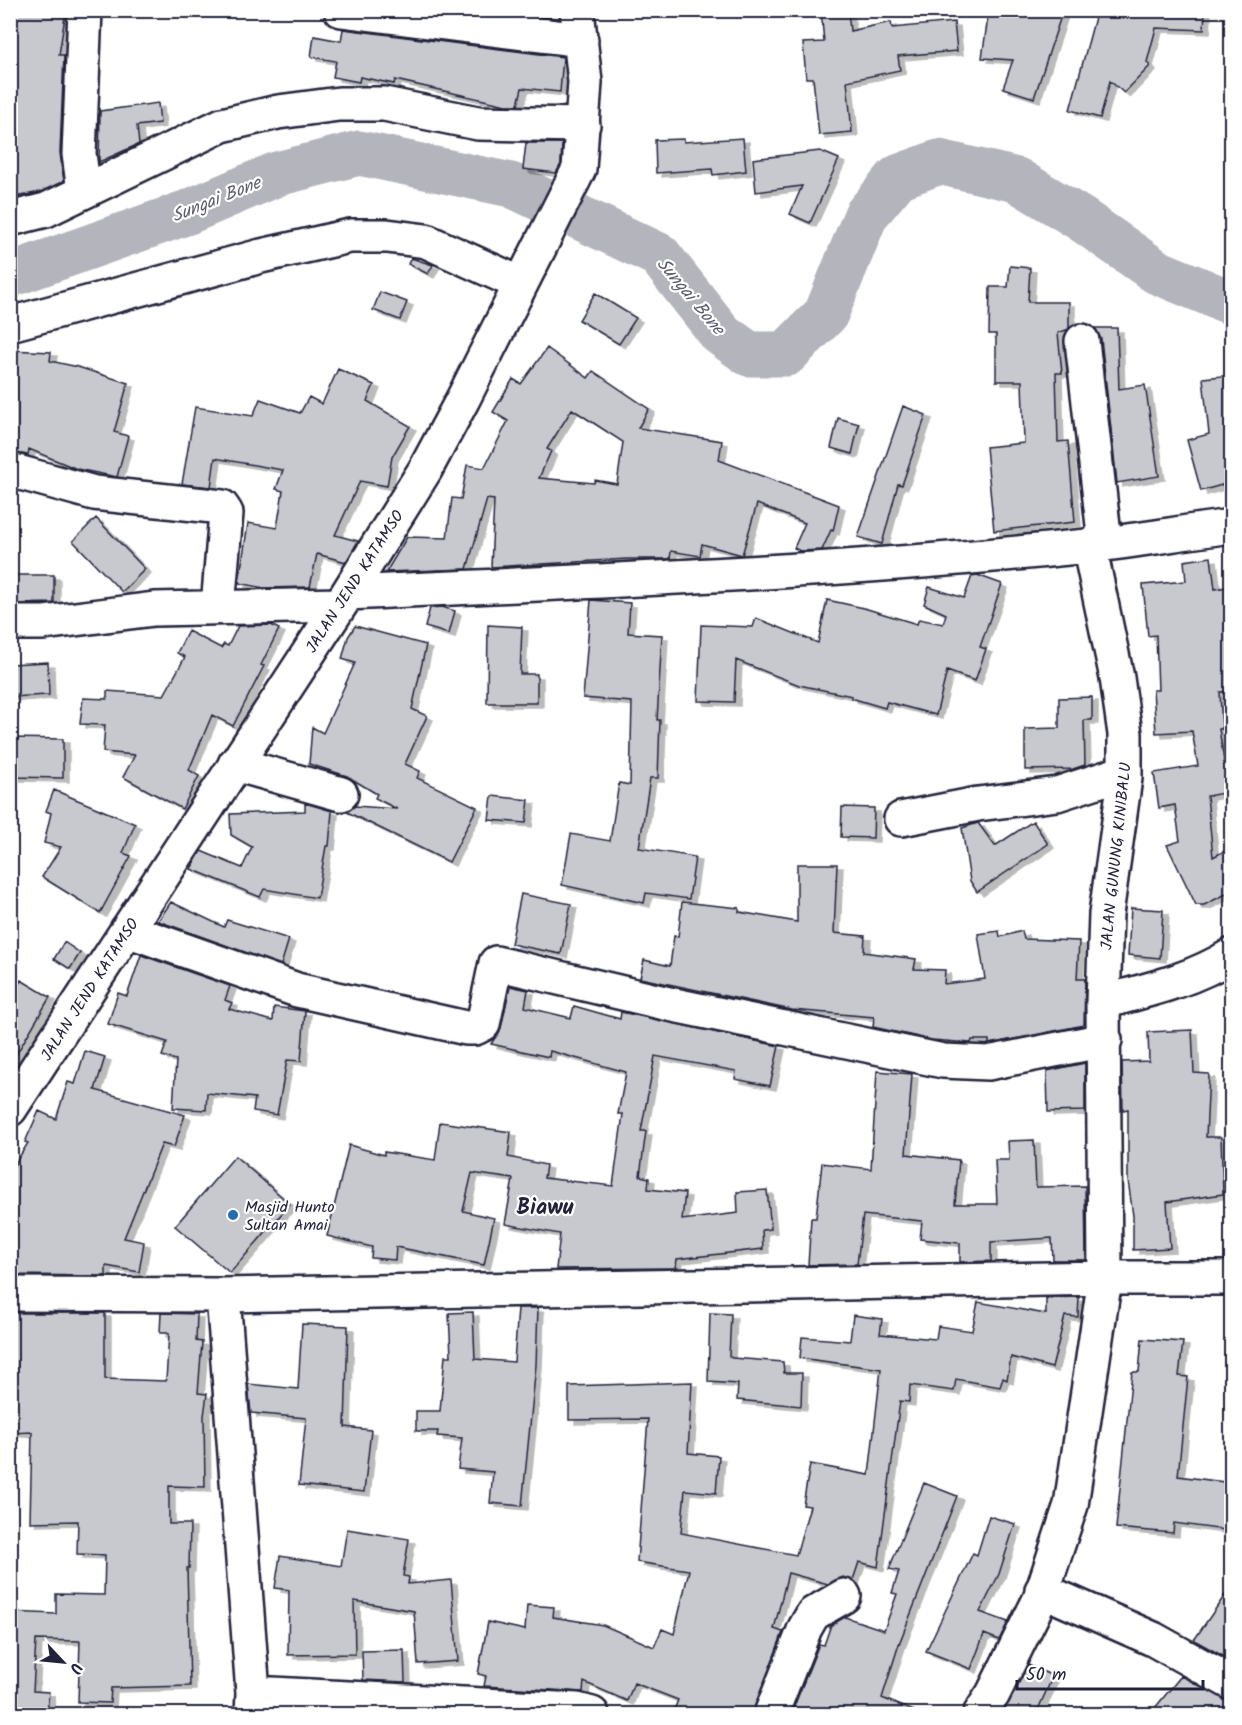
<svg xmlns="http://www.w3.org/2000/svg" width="1242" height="1725" font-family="Kalam,sans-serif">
	<defs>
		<filter id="shadow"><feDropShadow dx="6" dy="4" stdDeviation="0" flood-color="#0004"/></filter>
	</defs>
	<rect width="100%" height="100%" fill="#fff"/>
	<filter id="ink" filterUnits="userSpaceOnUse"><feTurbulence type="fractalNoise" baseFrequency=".0167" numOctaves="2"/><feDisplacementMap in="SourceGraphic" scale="12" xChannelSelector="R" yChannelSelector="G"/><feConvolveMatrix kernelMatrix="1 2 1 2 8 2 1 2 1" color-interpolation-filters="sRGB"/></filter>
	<g filter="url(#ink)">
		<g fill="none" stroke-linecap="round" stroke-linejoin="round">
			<path stroke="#b4b4bc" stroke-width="45" d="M10,275L188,212L277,174L359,153L511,185L659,255L721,334L749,354H786L826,314L866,215L898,177L939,162L1017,180L1081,219L1157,272L1232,303"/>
		</g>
		<path fill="#c8c8cf" stroke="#22223b" stroke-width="1.5" fill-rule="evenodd" filter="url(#shadow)" d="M10,10H66L59,55H64L60,153L64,181L40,192L10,198Z
			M821,10H848L850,31L891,22L892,28L954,22L957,51L898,56L900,70L847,81L852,132L819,135L813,78H806L803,43L824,42Z
			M989,10H1063L1034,98L1003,88L1013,60L982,58Z
			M1097,10H1205L1204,30L1156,28L1147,62L1150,66L1124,93L1110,81L1100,118L1070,110Z
			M343,29L563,57L560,92L522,88L518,105H506L395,80L394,84L360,77L359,82L333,77L336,61L311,57L314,36L341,41Z
			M158,103L160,123L137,126L139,144L99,162L100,111Z
			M743,138L746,171L713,175L712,169L656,173L655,140L684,139V142Z
			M526,143H562L561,164L556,173L523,169Z
			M820,151L839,159L810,223L790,214L802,186L756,192L753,159Z
			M411,258L433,265L428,274L408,264Z
			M1010,266L1030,268L1028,302H1069V329L1058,333L1062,373H1056L1058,442L1068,441L1075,522L994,531L986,447L1024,443L1022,381H996V334H989L990,287H1008Z
			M380,292L407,302L400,320L373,310Z
			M595,293L636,318L619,344L579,320Z
			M1095,328H1117L1119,389L1145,385L1159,476L1117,483L1101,339Z
			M547,348L588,378L593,371L649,409L638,428L722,441L719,460L839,505L833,531L831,530L822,550L800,551L794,548L805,523L757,504L742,555L702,544L700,556L671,551L670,559H627L491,567L494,500L487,499L467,569L386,572L407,537L447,538L452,498L461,499L467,465L484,468L508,421L493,412L513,379L521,384ZM572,409L623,442L617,484L595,480L594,483L539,478L551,451L547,449Z
			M10,350L51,352L50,361L78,367L128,383L114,432L128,436L117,477L77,469L29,449L28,455L10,452Z
			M338,369L374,385L367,401L410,426L392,457L387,486L360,481L335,535L358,541L346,562L317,554L310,587L264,588L239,583L248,523L277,528L283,491L276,489L283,470L215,458L211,487L182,484L195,407L253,416L260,399L300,413L309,397L322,404Z
			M1232,375V482L1201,491L1187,440L1209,434L1203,378Z
			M903,406L926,415L902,485L898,484L882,544L858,537Z
			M838,418L859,424L852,454L831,448Z
			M96,518L145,569L122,592L73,541Z
			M1211,557L1215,589L1232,586V691L1220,692L1222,729H1219L1229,792L1207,796L1213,857L1232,847V891L1204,905H1196L1167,845L1180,841L1175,805L1159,808L1154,773L1198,766L1192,731L1156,733L1153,690H1158L1156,635L1148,636L1143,585L1186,581L1184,561Z
			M10,575H54V603L10,604Z
			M977,575L1002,584L980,647L986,649L975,681L947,671L936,715L887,702L885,708L851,698L852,696L799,685L736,660L734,702L698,701L701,625L753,627L756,618L818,643L827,600L864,608L917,624L919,619L943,624L946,614L924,604L929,587L964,598L972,576Z
			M591,600L630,603L628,633L662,635L657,720H660L658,778H650L639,848L695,857L689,899L646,893L644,903L562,885L571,834L610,841L619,783L630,785L632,702L583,698Z
			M442,607L455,611L449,634L425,627L430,608Z
			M271,625L279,629L261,665L264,666L233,726L212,715L189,770L199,776L182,809L123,777L135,755L103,752L105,725L80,724L83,698L107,699V691L164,695L185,657L177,653L188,631L221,648L224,644L228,646L238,626Z
			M488,625L522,627L520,674H537V703H487Z
			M355,626L426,645L412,709L427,716L405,764L420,771L417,778L477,807L449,862L347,812L355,806L397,809L375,798L377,794L347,776L309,764L312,727L323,733L355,663L342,659L348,637Z
			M48,662L49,695L10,697V664Z
			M1092,697V720H1084L1085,765L1073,769L1025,770V729L1059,728V698Z
			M10,738L63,739V778L10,777Z
			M54,790L135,824L123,853L131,856L100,913L42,877L61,847L44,843L51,813L46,811Z
			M492,796L529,800L526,823L489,820Z
			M305,803L332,811L329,846H326L317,898L264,889L260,897L191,869L201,851L242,868L252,847L231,835L230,814L305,811Z
			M842,807L874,808L873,838L841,837Z
			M1033,821L1048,844L977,892L970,881L962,828L978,823L995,846Z
			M797,864H837L834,933L865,936L864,952L916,959L914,969L945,970L944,984L985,979L978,934L999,931L1000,937L1022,931L1024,939L1079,941L1077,979H1085L1084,1025L989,1044V1040H972L971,1043L932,1040L873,1027L874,1017L792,1010L640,978L644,960L670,966L674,936L678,937L682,902L739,908V912L797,922Z
			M521,894L571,904L561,954L511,944Z
			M171,902L224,927L227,920L289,939L281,965L158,921Z
			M1131,908L1163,910L1160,958L1128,955Z
			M64,942L80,953L70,969L54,959Z
			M141,955L230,986L225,1000L232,1003L229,1009L273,1021L274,1007L305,1011L301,1061L287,1060L277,1115L253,1111L255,1098L207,1093L206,1110L173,1108L176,1060L162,1056L167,1042L108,1024L118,993L127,996Z
			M21,980L50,997L10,1065V998Z
			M510,986L528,990L525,1007L571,1018L574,1006L620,1019L621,1012L779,1046L770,1086L735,1079L736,1071L655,1056L641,1131H646L640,1176L649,1178L648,1189L685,1193L682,1220L738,1213L737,1192L767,1190L771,1229L762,1230L763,1249L677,1259L676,1268L556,1269L560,1234L505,1224L513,1179L472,1173L463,1211L494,1218L484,1265L396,1247L395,1260L371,1258L372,1247L327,1236L349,1145L384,1155V1152L435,1160L440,1122L511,1132L508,1157L546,1165L544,1178L613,1186L623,1114H618L626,1072L550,1051L549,1057L491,1044L501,1028Z
			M1192,1030L1194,1073L1209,1074L1206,1137H1221L1223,1194L1167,1202L1170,1248L1133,1250V1216L1128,1180V1109L1123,1110L1122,1062L1149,1061L1148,1032Z
			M85,1051L105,1057L95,1090L185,1115L174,1147L162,1144L124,1238L144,1242L139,1272L106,1266V1276L10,1275L11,1170L28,1143L25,1142L39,1111L56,1119L68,1082L75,1084Z
			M1085,1063V1111L1048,1112L1047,1071Z
			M877,1071L912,1074L906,1154L959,1160L955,1204H997L995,1160H1009L1008,1141L1034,1140L1036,1187L1085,1186L1086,1260H1053L1052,1238L991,1242V1261L960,1262V1243L920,1239L922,1221L863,1215L857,1264L808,1265L811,1218H816L822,1163L871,1169Z
			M235,1156L290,1204L230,1273L175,1226Z
			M1079,1297L1078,1317L1065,1316L1052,1368L1011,1357L1007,1380L1003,1378L1000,1387L956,1379L954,1391L910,1385L909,1402L900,1401L878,1567L859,1562L853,1580L843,1577L828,1584L788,1573L774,1629L783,1632L753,1714H687L674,1710L678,1700L634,1683L627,1701L584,1682L583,1692L484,1686L486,1676L478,1674L488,1622L525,1630L527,1605L554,1607L553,1617L603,1625L654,1647L662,1629L674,1634L689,1570L637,1562L648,1419L569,1420V1386L692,1382L688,1453L719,1456L716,1493L685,1490L681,1533L796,1555L810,1506L803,1505L810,1464L869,1475L881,1369L800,1358L802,1337L850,1341L853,1315L882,1319L880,1334L936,1339L938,1326L972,1331L978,1302L1046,1314V1298Z
			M518,1308H538L536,1365L522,1506L490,1503L493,1472L458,1469L462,1438L437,1436L438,1431H416V1411H440L445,1356H451L449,1313L473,1312L475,1359L514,1362Z
			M10,1313H105V1379L166,1381L169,1333H160L161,1313L197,1314L196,1341L202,1342L198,1393L207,1394L204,1416L205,1487L169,1486V1524H190L189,1568H187L190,1686L111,1688L110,1703L78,1702L80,1641L36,1640L33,1691L49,1692L47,1714H10V1612L56,1614V1594L104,1595L105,1555L77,1554L78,1521L30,1522L32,1432L10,1433Z
			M710,1313L731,1314L729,1356L732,1358L783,1362L784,1373H802L801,1406L737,1400L738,1384L708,1382Z
			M302,1324L348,1326L345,1427L371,1430L364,1492L299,1485L306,1418L251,1413L248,1384L298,1389Z
			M1142,1339L1183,1342L1179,1376L1188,1377L1178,1476L1232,1483V1531L1174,1523L1173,1533L1116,1528L1132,1372H1139Z
			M924,1483L957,1496L899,1644L882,1698L921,1714H791L819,1644L824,1645L831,1625L845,1617L884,1630L897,1594L892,1593L899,1571L889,1569Z
			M989,1516L1015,1524L999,1574L980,1612L1008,1622L999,1640L984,1634L971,1669L926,1651L973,1553L977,1555Z
			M347,1529L409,1539L403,1576L409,1577L408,1584L451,1580L458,1661L418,1664L414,1611L354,1601L355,1654L288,1655L289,1590L275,1588L280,1556L341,1566Z
			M1232,1585V1661L1194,1640Z
			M404,1650L405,1682L363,1680L362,1651Z
			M1028,1665L1053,1676L1036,1714H1002Z
			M1181,1676L1232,1702V1714H1150Z"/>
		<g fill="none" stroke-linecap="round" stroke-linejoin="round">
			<g stroke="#22223b" stroke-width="38">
				<path id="minor" d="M341,10L581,40
					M84,191L79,154L85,10
					M10,219L46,210L222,125L278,112L339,104H384L478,123L583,125
					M10,324L261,256L350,236H387L426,241L521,284
					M1082,341L1105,543
					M10,470L94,493L222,507L226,513L218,607
					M348,593C595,581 842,572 1087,546C1136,541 1183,532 1232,526
					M10,623H43L154,609L340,605
					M235,764L341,794
					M901,819L978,804L1057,794L1125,772
					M127,930L297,990L466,1028H475L483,1024L496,963L669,1004L943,1061L988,1063L1105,1040
					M1103,1002C1148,990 1192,980 1232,955
					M10,1109L348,593L425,470L463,399L579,169L585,82L577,10
					M10,1294L223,1295L1105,1278H1232
					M223,1295L253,1693L252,1714
					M1042,1590L1153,1639L1232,1683
					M253,1693L577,1710L592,1714
					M771,1714L805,1628L813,1614L844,1596
					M980,1714L993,1694L1040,1599L1071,1505L1105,1278L1103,1002L1106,914L1125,778V734L1117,678L1089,545"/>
			</g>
			<use href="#minor" stroke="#fff" stroke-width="33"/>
		</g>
	</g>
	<circle fill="#1f6fb2" stroke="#fff" stroke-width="2" cx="233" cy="1215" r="6"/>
	<g text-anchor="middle" stroke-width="4.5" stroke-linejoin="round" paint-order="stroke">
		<g font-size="16" fill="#22223b" stroke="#fff">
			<text transform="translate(354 581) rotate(-57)" y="6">JALAN JEND KATAMSO</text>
			<text transform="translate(1115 856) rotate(-84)" y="6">JALAN GUNUNG KINIBALU</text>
			<text transform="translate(89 989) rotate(-57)" y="6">JALAN JEND KATAMSO</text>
		</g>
		<g font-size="16" fill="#22223b" stroke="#fff" text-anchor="start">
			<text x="245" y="1212">Masjid Hunto<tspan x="245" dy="18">Sultan Amai</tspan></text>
		</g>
		<g font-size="18" font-style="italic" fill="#5c5c6f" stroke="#fff">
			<text transform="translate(216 199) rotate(-22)" y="6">Sungai Bone</text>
			<text transform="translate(691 296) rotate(50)" y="6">Sungai Bone</text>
		</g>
		<g font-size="22" font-weight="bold" fill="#22223b" stroke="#fff">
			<text x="545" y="1214">Biawu</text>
		</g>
	</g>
	<rect width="1242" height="1725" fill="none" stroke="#fff" stroke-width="36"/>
	<rect x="18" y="18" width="1206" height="1689" fill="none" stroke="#22223b" stroke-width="2" filter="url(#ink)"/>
	<g transform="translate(63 1662) rotate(116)" stroke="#ffffff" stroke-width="4.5" paint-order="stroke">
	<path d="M0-4.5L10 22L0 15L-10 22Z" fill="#22223b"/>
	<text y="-9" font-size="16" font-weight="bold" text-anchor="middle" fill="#22223b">U</text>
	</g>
	<path d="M1017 1680v9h186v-9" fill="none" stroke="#22223b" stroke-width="3"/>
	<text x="1026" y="1680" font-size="18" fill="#22223b" stroke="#ffffff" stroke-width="4.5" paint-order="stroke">50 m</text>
</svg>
